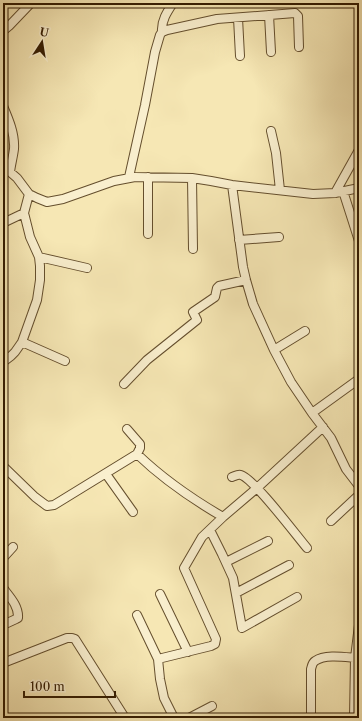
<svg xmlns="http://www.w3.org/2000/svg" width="362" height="721" font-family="'Libre Caslon Text',serif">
	<rect width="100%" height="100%" fill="#f6e7b4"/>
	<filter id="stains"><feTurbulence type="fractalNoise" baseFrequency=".005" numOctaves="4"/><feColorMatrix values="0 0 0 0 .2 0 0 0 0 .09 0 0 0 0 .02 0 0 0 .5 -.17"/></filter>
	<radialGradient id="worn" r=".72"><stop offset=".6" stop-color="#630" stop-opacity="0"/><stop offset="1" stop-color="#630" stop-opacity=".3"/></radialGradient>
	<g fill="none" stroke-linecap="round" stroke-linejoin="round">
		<g stroke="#644e2d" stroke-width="10">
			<path id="minor" d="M269,15L271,52
				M238,18L240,56
				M3,31L9,26L31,3
				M162,32C161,21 167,12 173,3
				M3,106C9,120 15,134 14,149C13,157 11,164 10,172
				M271,131L276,153L280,190
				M3,166L17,178L29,194L37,198L47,202L63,199L114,181L135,177L192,178L211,181L232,185L313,194L335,193L359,188
				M129,177L145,105L155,52L160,35L162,32L167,30L217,19L295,13L298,16L299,47
				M148,177V234
				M192,178L193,249
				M232,185L243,267L246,280L253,304L274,350L291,382L312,413L331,438L346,469L359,486
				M343,191L359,241
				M335,193L359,150
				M3,223L24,213
				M239,240L279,237
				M39,257L87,268
				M22,342L65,361
				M274,350L305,331
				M3,362L11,356L15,352L22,342L37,300L40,280V266L39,257L30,237L24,213L29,194
				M124,384L147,360L197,320L193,312L215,297L217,288L219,286L246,280
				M312,413L359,379
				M137,454C163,479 192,499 223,517L257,488L323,427
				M3,466L35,497L47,506L54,505L137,454L140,448V444L127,429
				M106,474L133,512
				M232,477C235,476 238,474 241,475C254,479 296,535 307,548
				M331,521L359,495
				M210,530L222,554L233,578L242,628L297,597
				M3,558L13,547
				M226,562L268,541
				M3,588C9,596 19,606 18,618L16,619L3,625
				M236,593L289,565
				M160,594L188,652
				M137,615L158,659L160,679L164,698L174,718
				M158,659L211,646L215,644L216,639L184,568L202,537L223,517
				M3,663L67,638H72L75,639L125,718
				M189,718L212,706
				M311,718V669C312,666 312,663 315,661C325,654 344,657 355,658
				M354,718L355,658L359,625"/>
		</g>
		<use href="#minor" stroke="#f9efce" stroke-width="8"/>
	</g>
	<rect width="362" height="721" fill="none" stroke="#f6e7b4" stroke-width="16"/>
	<rect x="4" y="4" width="354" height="713" fill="none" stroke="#331b00" stroke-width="2"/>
	<rect x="8" y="8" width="346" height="705" fill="none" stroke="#331b00"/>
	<g transform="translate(42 42) rotate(12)" stroke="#f9efce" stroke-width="3" paint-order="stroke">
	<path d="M0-3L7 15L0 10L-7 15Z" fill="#331b00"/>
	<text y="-6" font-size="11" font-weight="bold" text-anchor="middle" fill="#331b00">U</text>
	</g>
	<path d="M24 691v6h91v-6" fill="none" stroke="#331b00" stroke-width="2"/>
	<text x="30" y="691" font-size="12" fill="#331b00" stroke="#f9efce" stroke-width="3" paint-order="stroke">100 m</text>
	<rect width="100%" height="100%" filter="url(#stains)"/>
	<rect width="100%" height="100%" fill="url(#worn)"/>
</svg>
